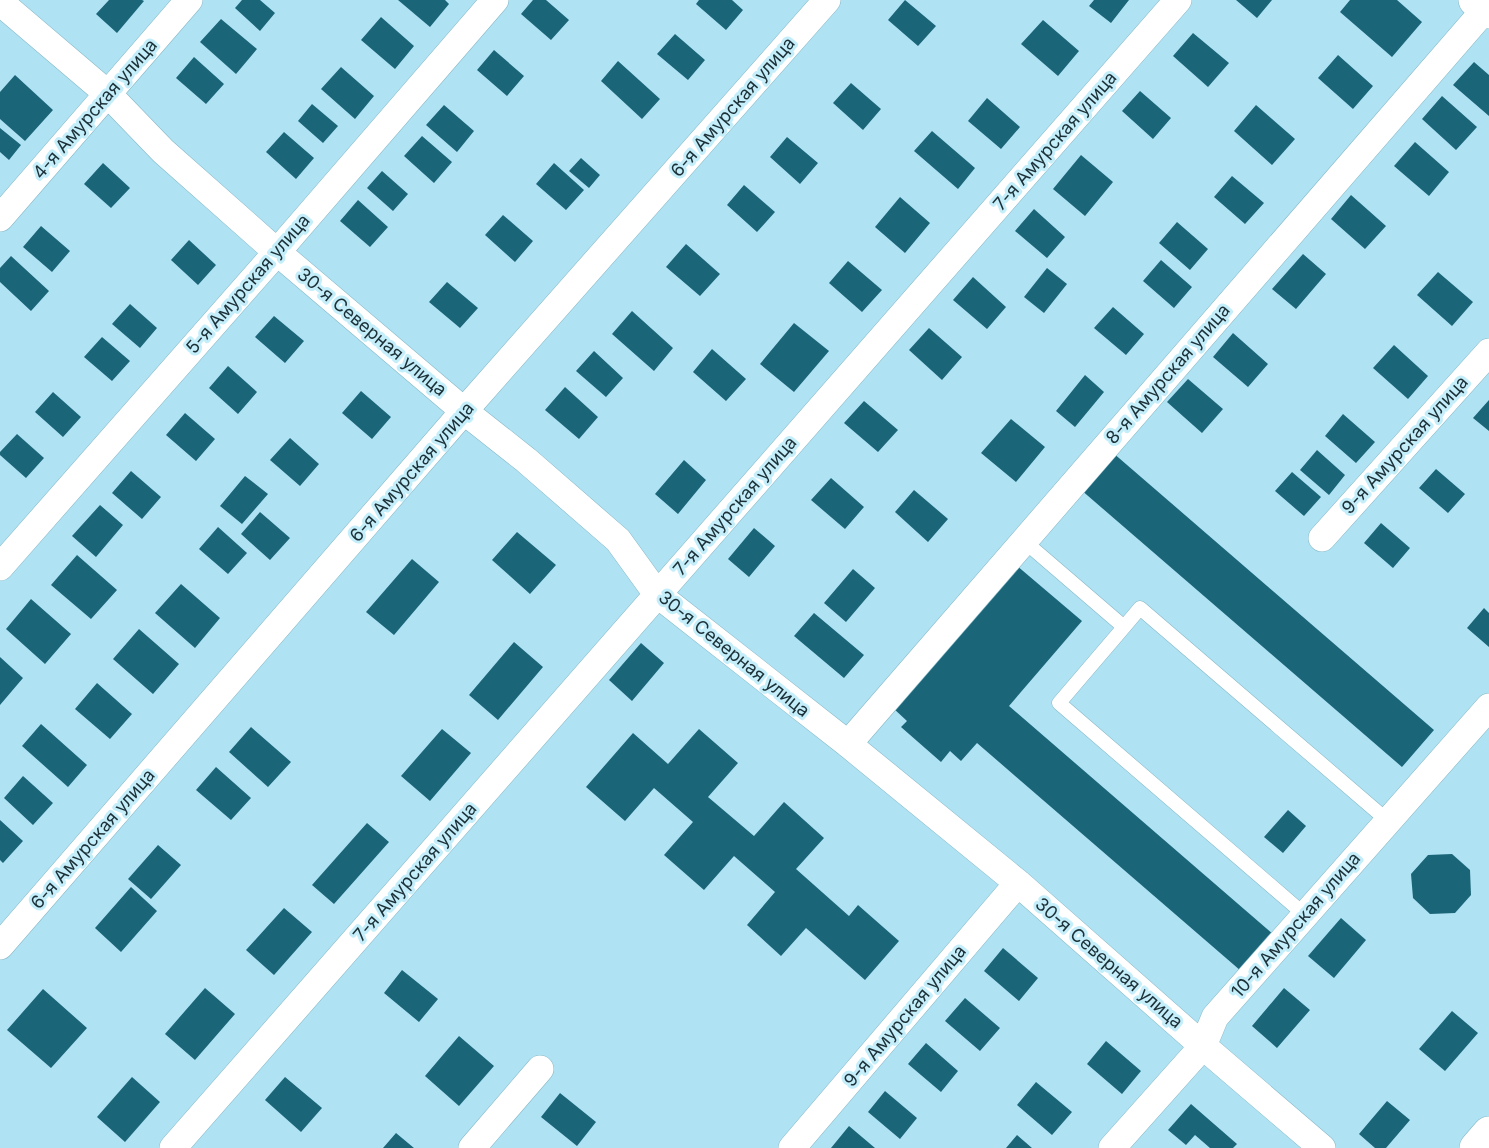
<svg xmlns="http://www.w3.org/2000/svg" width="1489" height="1148" font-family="Inter,sans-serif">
	<rect width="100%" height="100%" fill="#afe2f3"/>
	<path fill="#1b6578" d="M109,0H142L144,1L117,33L96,14Z
		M242,0H260L275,13L260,31L235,8Z
		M398,0H445L449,4L430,27Z
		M533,0H546L569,20L551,40L521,14Z
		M699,0H732L743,10L726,30L696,4Z
		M905,0L936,26L918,46L888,20Z
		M1094,0H1129L1111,23L1089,6Z
		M1236,0H1272L1257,18Z
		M1350,0H1397L1422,22L1392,57L1340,12Z
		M381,17L414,46L395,69L361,40Z
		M221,19L257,49L236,74L200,42Z
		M1043,20L1079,51L1058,76L1021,44Z
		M1193,33L1229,63L1208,87L1173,56Z
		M675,34L705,60L688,80L657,54Z
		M494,50L524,76L507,96L477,70Z
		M1338,55L1373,86L1353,109L1318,78Z
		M194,57L224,84L206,104L176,78Z
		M618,61L660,99L642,119L601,81Z
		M1474,62L1489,75V116L1453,85Z
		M341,67L374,96L355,119L321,89Z
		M15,75L53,110L25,141L0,119V92Z
		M851,83L881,109L863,130L833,103Z
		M1140,91L1171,118L1153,139L1122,111Z
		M1442,96L1477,127L1456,150L1422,119Z
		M987,98L1020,127L1001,149L968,121Z
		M312,104L338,126L323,143L298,121Z
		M444,105L474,131L457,152L426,125Z
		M1256,105L1295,139L1272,165L1234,131Z
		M0,128L21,145L9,160L0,152Z
		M932,131L975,168L958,189L914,151Z
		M284,132L314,158L296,179L266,152Z
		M422,136L452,162L434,183L404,156Z
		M787,137L818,163L800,184L770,157Z
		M1415,142L1449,172L1429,196L1394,166Z
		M1081,155L1113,182L1085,216L1053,189Z
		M581,158L600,175L589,188L569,171Z
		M103,163L130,188L111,208L84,184Z
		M554,163L584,190L566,210L536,184Z
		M382,171L408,194L393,211L367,188Z
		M1232,176L1264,203L1245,224L1214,197Z
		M744,185L775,212L757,232L727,205Z
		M1351,195L1386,226L1365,249L1331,219Z
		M900,197L930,223L905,253L875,227Z
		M358,200L388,227L370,247L340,221Z
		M1034,209L1065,237L1047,258L1015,231Z
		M503,215L533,241L515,262L485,235Z
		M1177,222L1208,249L1190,270L1159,243Z
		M41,226L70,251L52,272L23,247Z
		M189,240L216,265L198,285L171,260Z
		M686,244L720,274L700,296L666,267Z
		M1303,254L1326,274L1296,309L1272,289Z
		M11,256L49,291L31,311L0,282V268Z
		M1161,260L1192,287L1174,308L1143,281Z
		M848,261L882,290L862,312L829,283Z
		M1047,268L1067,284L1044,313L1024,297Z
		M1438,272L1473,302L1452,326L1417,295Z
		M973,277L1006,307L987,329L953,300Z
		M447,282L478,308L460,328L429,302Z
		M130,304L157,328L140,348L112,324Z
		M1113,307L1144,334L1126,355L1094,328Z
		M632,311L673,348L654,371L612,334Z
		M274,316L304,341L285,363L255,337Z
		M794,323L829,351L794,392L760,364Z
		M929,328L962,357L942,380L909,350Z
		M1233,333L1268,364L1248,387L1213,357Z
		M102,337L130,361L112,381L84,357Z
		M1394,345L1428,376L1408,399L1373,368Z
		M712,349L746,379L726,401L693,372Z
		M594,351L623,378L606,397L576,371Z
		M228,366L257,392L238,414L209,388Z
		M1085,375L1104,392L1075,427L1056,411Z
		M1188,379L1223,409L1202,433L1167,402Z
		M565,387L598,417L579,439L545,410Z
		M361,391L391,417L372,439L342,413Z
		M53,392L81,417L63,437L35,412Z
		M1489,400V431L1473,418Z
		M864,401L898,430L878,452L844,423Z
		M185,413L215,439L196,461L166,435Z
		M1343,414L1375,442L1356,463L1325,436Z
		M1011,419L1045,447L1016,482L981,453Z
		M17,434L44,458L26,478L0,455V452Z
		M290,438L319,464L300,486L270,460Z
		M1317,450L1345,475L1329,495L1300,470Z
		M1112,452L1434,730L1402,767L1080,489Z
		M684,460L706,480L678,514L655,494Z
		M1436,469L1465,494L1448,513L1419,488Z
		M131,471L161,497L142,519L112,493Z
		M1292,472L1321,497L1304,516L1275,491Z
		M245,476L268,494L242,524L220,506Z
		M831,478L864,507L845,529L811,500Z
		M914,490L948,519L928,542L895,512Z
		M100,505L123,525L96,557L72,536Z
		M260,512L290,538L270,560L241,534Z
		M1381,523L1410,548L1393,568L1364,543Z
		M218,527L247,553L228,574L199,549Z
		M754,528L775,546L749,577L728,559Z
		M517,532L556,565L530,594L492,560Z
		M77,555L117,590L91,619L51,585Z
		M412,559L439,582L394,635L366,612Z
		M1016,565L1082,621L1009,706L1273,934L1241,971L977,743L961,761L950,751L941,762L901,727L907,721L893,708Z
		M853,569L875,588L846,622L824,603Z
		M181,584L220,618L195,648L155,613Z
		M31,599L71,634L45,664L6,629Z
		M1484,608L1489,613V647L1467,628Z
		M814,613L864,655L844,678L794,636Z
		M139,629L179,664L153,694L113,659Z
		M514,642L543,667L498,720L469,695Z
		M641,643L664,663L632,701L609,680Z
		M0,657L23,678L0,705Z
		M97,683L132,714L110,739L75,709Z
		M41,724L87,765L68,787L22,746Z
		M251,727L291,762L268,787L229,752Z
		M442,729L471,753L430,801L401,776Z
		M699,729L738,763L708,797L754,836L784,802L824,838L796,869L849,916L858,905L899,941L865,980L806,928L781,956L747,925L775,892L734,856L704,890L664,855L693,822L654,788L625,821L586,787L633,733L668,764Z
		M216,767L251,798L231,820L196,790Z
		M23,776L53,803L33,825L4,798Z
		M1288,810L1306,826L1283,853L1264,837Z
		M0,820L23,841L3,863L0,860Z
		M367,823L389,842L334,904L312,885Z
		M158,845L181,865L151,899L128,879Z
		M1452,854L1470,870L1471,895L1455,913L1430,914L1413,898L1411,874L1428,855Z
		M131,887L157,911L121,952L95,928Z
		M284,908L312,932L274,975L246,950Z
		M1341,918L1366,940L1334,978L1308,956Z
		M1003,948L1038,978L1019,1001L984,971Z
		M402,970L438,999L419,1022L384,993Z
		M205,988L235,1014L195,1060L165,1034Z
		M1284,988L1310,1010L1277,1048L1252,1026Z
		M43,989L87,1028L51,1068L7,1030Z
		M965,998L1000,1028L980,1051L945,1021Z
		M1452,1011L1478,1033L1445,1071L1419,1049Z
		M459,1036L494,1066L459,1106L425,1076Z
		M1106,1041L1141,1071L1122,1094L1087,1064Z
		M926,1043L958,1071L941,1092L908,1064Z
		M132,1077L160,1102L125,1142L97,1117Z
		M285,1077L322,1108L301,1132L265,1100Z
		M1036,1082L1072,1112L1052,1135L1017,1105Z
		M885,1091L917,1118L900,1139L868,1112Z
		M560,1093L596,1122L577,1146L541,1117Z
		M1387,1101L1410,1120L1386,1148H1375L1359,1134Z
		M1191,1104L1237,1144L1233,1148H1210L1195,1135L1186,1145L1168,1130Z
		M849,1126L875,1148H831Z
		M396,1133L414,1148H383Z
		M1017,1135L1032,1148H1006Z"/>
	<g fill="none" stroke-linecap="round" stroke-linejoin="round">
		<g stroke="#86b9c8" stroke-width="15">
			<path id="service" d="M1024,541L1124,627L1140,608L1388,821
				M1124,627L1059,703L1305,915"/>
		</g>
		<g stroke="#86b9c8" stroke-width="28">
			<path id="minor" d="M0,2L108,94L163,151L277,252L464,411L526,460L618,540L657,594L848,744L1018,883L1203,1046L1322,1148
				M0,218L189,0
				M1322,538L1489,352
				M0,567L277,252L495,0
				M848,744L1489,5
				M0,946L464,411L827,0
				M173,1148L1178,0
				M472,1148L540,1069
				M792,1148L1018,883
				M1112,1148L1203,1046L1215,1017L1489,707"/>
		</g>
		<g stroke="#86b9c8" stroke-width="34">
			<path id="tertiary" d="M1475,0L1489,12
				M1476,1148L1489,1133"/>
		</g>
		<use href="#service" stroke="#fff" stroke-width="14"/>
		<use href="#minor" stroke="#fff" stroke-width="27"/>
		<use href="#tertiary" stroke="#fff" stroke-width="33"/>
	</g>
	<g text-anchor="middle" stroke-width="6" stroke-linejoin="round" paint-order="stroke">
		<g font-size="18" fill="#1c3037" stroke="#c5eefb">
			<text transform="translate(733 107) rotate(-49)" y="6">6-я Амурская улица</text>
			<text transform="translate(95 109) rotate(-49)" y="6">4-я Амурская улица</text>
			<text transform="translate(1055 141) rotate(-49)" y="6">7-я Амурская улица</text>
			<text transform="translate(248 284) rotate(-49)" y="6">5-я Амурская улица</text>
			<text transform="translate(372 332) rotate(40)" y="6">30-я Северная улица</text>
			<text transform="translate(1168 374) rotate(-49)" y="6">8-я Амурская улица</text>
			<text transform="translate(1405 445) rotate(-48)" y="6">9-я Амурская улица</text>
			<text transform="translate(412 472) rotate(-49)" y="6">6-я Амурская улица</text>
			<text transform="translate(735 506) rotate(-49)" y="6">7-я Амурская улица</text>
			<text transform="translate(734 654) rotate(39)" y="6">30-я Северная улица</text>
			<text transform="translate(93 839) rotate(-49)" y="6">6-я Амурская улица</text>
			<text transform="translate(415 872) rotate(-49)" y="6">7-я Амурская улица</text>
			<text transform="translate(1296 925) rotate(-49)" y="6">10-я Амурская улица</text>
			<text transform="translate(1109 963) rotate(41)" y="6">30-я Северная улица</text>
			<text transform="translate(905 1016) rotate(-50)" y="6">9-я Амурская улица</text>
		</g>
	</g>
</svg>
